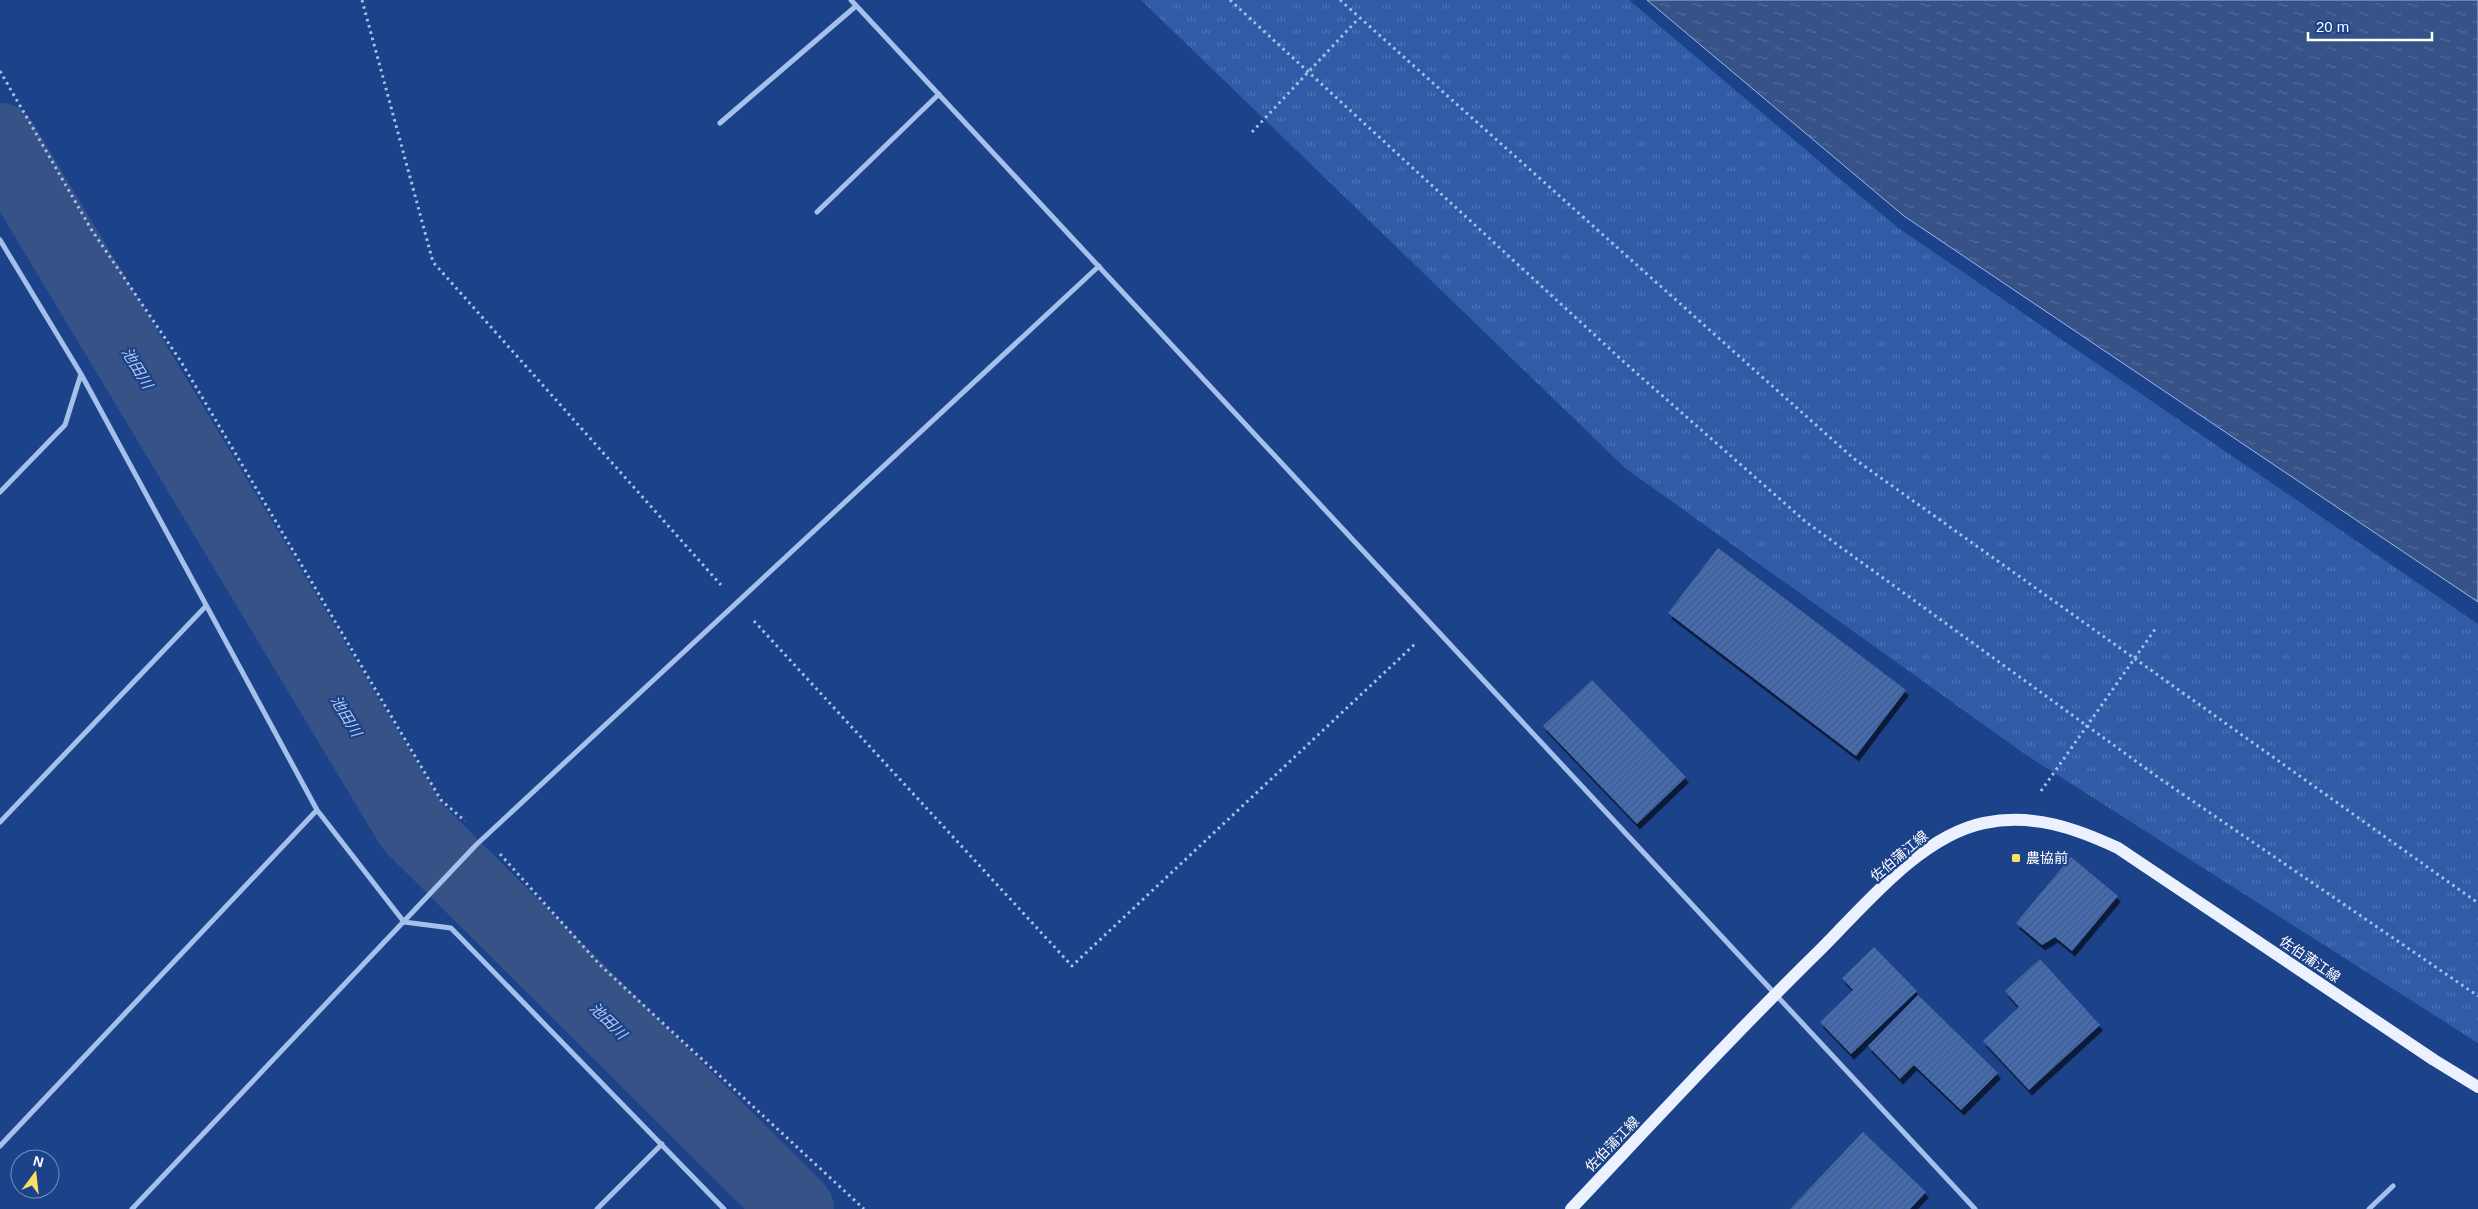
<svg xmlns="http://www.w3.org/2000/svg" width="2478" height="1209" font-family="Helvetica,'Noto Sans JP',sans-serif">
	<defs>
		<pattern id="grass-tufts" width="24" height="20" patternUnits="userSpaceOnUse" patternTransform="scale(1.25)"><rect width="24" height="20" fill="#2f5ba7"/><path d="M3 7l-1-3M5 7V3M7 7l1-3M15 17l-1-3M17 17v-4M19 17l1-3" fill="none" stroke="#4e74b4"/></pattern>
		<pattern id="water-ripples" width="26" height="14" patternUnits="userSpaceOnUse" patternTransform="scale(1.25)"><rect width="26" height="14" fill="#365287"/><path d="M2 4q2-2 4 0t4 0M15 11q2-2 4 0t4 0" fill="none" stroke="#546c99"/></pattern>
		<pattern id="building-hatch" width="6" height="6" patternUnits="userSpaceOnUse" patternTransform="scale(1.25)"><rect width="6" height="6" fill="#446cb2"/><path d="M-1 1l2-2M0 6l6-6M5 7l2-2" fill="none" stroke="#495975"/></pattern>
		<filter id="shadow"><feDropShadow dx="3" dy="5.5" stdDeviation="0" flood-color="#0009"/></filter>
	</defs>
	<rect width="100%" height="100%" fill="#1c4289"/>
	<path fill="url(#grass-tufts)" d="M1141,0H1629L1897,227L2478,624V1043L2026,755L1625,468Z"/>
	<path fill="url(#water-ripples)" stroke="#9ab9ee" d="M1647,0H2478V602L1904,216Z"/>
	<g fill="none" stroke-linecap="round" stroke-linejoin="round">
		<path stroke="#365287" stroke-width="74" d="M0,140L412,826L797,1209"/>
	</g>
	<path fill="url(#building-hatch)" filter="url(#shadow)" d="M1718,548L1906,690L1856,756L1668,613Z
		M1592,680L1686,777L1637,824L1543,726Z
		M2071,857L2118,896L2072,951L2055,937L2042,945L2016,923Z
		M1874,947L1917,991L1851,1054L1820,1022L1853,990L1842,978Z
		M2040,959L2100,1025L2029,1090L1983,1041L2019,1007L2005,991Z
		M1918,995L1998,1073L1961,1110L1914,1065L1900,1079L1868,1046Z
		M1863,1132L1926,1192L1910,1209H1790Z"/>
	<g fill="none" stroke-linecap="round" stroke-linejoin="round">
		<path stroke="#a6c0ec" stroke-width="3" stroke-dasharray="2.5 4" stroke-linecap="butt" d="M362,0L433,262L721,585
			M1230,0L1624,362L1806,522L2159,778L2478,996
			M1340,0L1853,458L2478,903
			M0,71L91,229L180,360L441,800L465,821
			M1252,132L1359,18
			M754,621L1072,966L1416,643
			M2041,791L2156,628
			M500,854L600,965L864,1209"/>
		<path stroke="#a6c0ec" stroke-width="5" d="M851,0L1975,1209
			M720,123L856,6
			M817,212L939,94
			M0,240L81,374L317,810L404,922L451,928L724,1209
			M0,492L65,425L81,374
			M0,822L206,606
			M0,1146L317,810
			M132,1209L476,845L1099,266
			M597,1209L662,1144
			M2369,1209L2393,1186"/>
		<path stroke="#ecf1ff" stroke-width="12" d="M1571,1209C1654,1121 1736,1032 1822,948C1866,904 1921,836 1984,823C2033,813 2075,828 2118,848L2434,1060L2478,1087"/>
	</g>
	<rect fill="#fcde64" stroke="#1c4289" stroke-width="2" x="2011" y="853" width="10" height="10" rx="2.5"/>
	<g text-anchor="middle" stroke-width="4.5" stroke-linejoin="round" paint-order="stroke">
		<g font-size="14" fill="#fff" stroke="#1c4289">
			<text transform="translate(1899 856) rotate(-40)" y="5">佐伯蒲江線</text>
			<text transform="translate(2310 959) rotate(34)" y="5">佐伯蒲江線</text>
			<text transform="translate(1612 1144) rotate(-46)" y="5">佐伯蒲江線</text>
		</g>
		<g font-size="14" fill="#fff" stroke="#1c4289" text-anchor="start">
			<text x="2026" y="863">農協前</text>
		</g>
		<g font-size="15" font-style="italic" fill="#b2caf3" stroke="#1c4289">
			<text transform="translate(137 368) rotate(59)" y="5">池田川</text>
			<text transform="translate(346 716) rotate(59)" y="5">池田川</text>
			<text transform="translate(608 1021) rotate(45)" y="5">池田川</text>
		</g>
	</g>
	<g transform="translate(35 1174) rotate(15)"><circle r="24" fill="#1c4289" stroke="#778eb8"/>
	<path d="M0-4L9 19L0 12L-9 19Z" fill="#fcde64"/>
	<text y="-8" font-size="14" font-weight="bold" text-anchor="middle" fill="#ffffff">N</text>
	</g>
	<path d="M2308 32v8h124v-8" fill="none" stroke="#ffffff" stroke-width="2.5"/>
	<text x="2316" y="32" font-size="15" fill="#ffffff" stroke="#1c4289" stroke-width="4" paint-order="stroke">20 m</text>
</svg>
